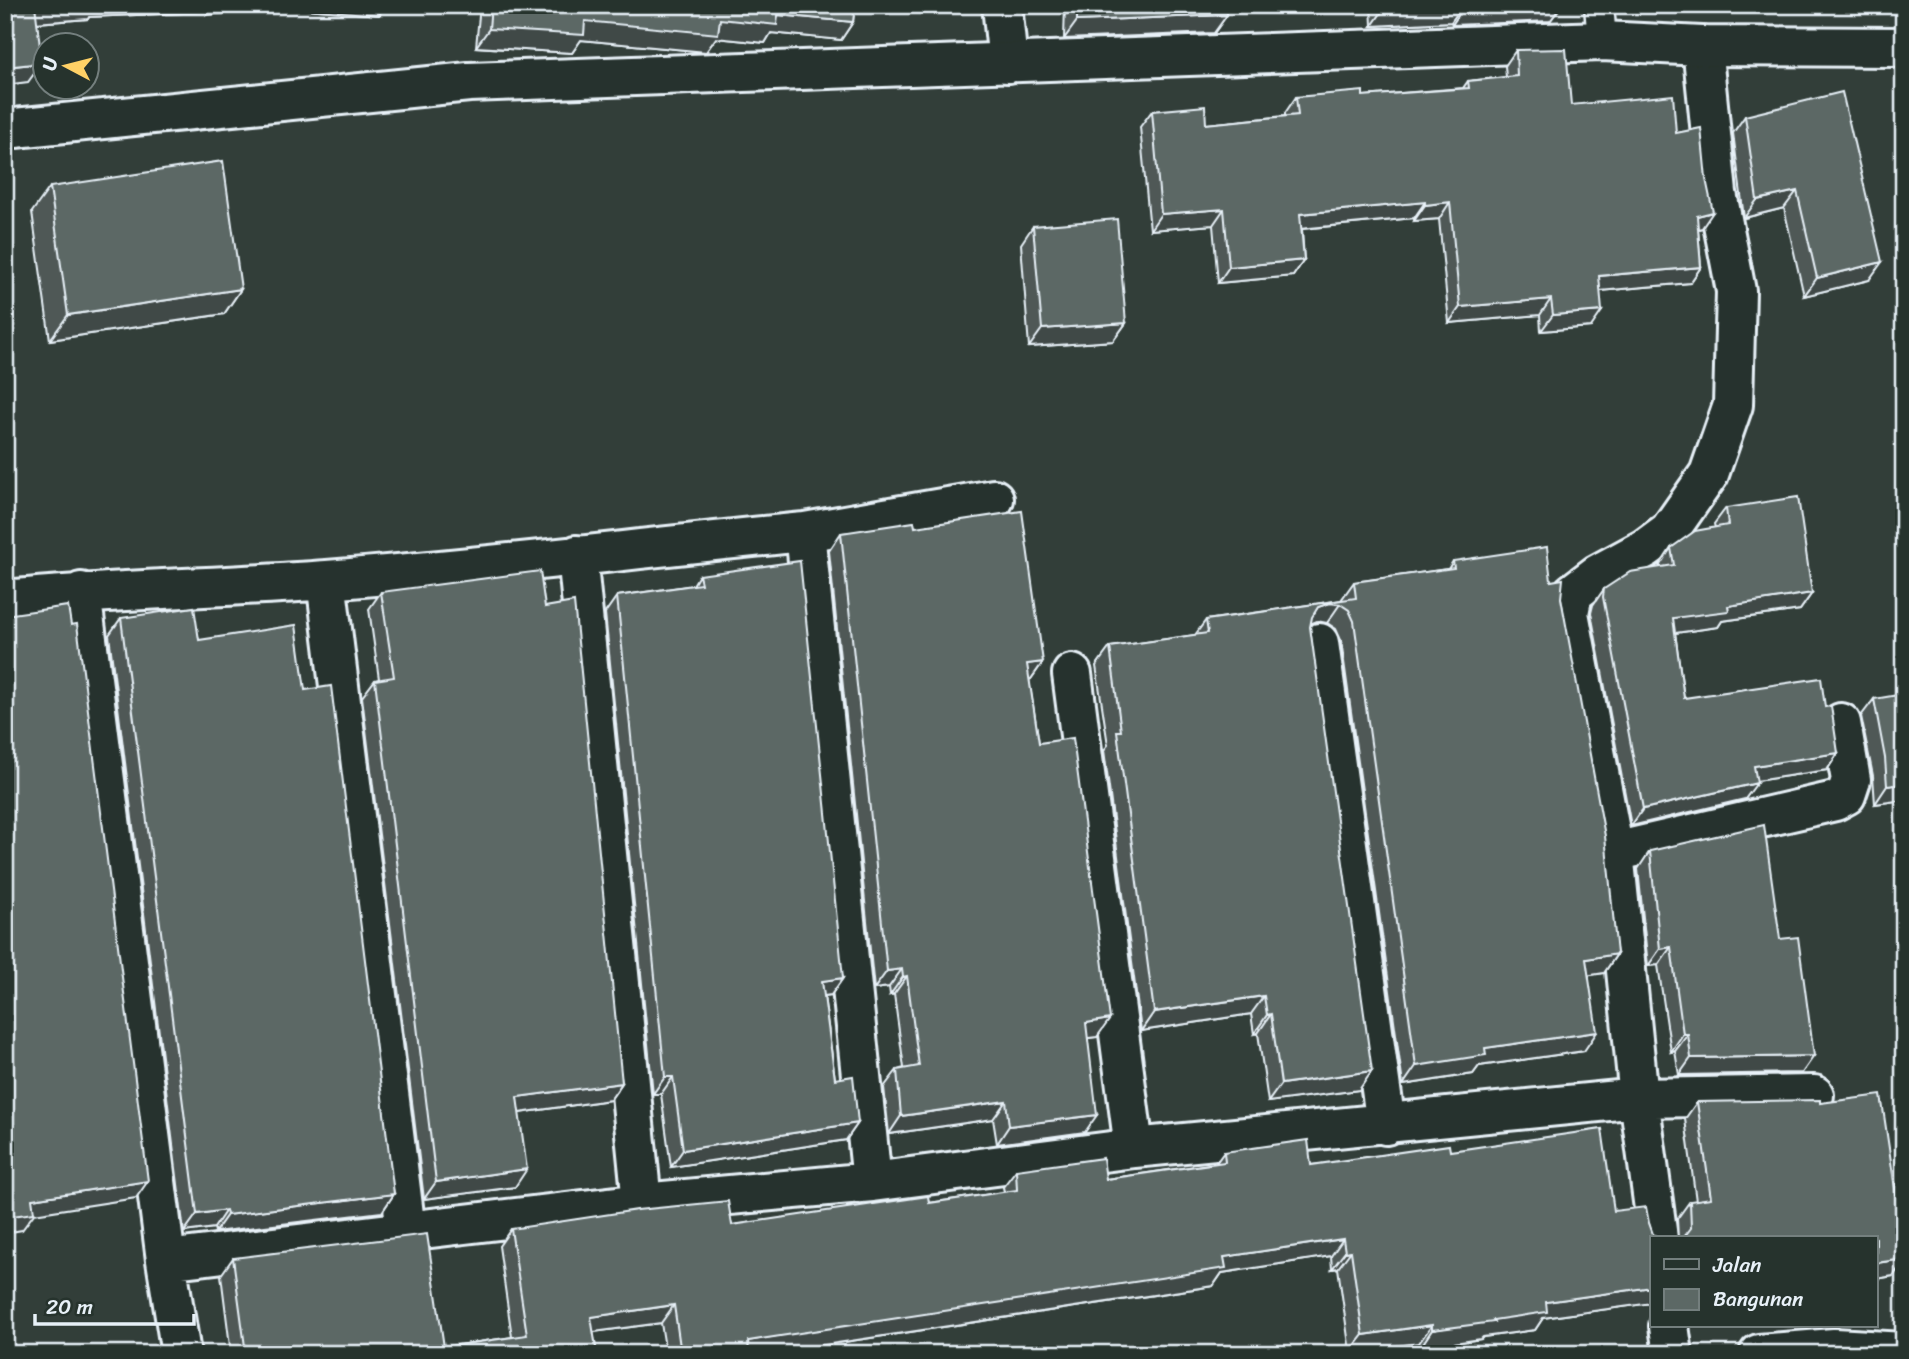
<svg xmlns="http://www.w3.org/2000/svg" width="1909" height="1359" font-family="Sriracha,sans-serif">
	<rect width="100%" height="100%" fill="#323e39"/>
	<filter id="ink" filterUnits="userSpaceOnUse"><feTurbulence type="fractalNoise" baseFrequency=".0143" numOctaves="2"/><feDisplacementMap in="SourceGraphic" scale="14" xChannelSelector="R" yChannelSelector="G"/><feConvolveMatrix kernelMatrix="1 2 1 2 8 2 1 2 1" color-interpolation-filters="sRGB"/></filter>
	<g filter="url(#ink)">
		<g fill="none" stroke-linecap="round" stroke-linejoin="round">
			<g stroke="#e8f1f8" stroke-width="33">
				<path id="lane" d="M1599,5L1602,41"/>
			</g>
			<g stroke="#e8f1f8" stroke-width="44">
				<path id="street" d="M1002,5L1008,63
					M805,532L994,499
					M326,580L406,1231L642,1203
					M81,592L166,1260L406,1231
					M5,600C112,589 220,588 327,580C487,568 646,547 805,532L872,1182L642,1203L577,555
					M1319,643L1386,1125
					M1614,852L1835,801L1846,795L1851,780L1841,723
					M1134,1148L1639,1098L1814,1095
					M872,1182L1134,1148L1072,674
					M1658,1238L1639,1098L1614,852L1569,613L1573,593L1598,574L1646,548L1669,531L1709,474L1733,405L1736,291L1717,193L1702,46
					M166,1260L181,1354
					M1669,1326L1673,1354
					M1759,1354L1834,1348L1904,1352"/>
			</g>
			<g stroke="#e8f1f8" stroke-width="44">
				<path id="secondary" d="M5,129L469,82L1602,41L1702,46L1904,47"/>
			</g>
			<use href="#lane" stroke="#26332d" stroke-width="28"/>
			<use href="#street" stroke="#26332d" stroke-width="38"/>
			<use href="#secondary" stroke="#26332d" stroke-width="38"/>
		</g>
		<path fill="#4f5957" stroke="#e8f1f8" stroke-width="2" d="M5,5H386L379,15L281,7L207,15V12L89,17L88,19L37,23L28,82Z
			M480,5H855L853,22L841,40L771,33L765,43L716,38L706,52L581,40L572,53L476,47Z
			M1065,5H1227V15L1214,33L1064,39Z
			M1371,5H1562L1550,21L1452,25L1451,22L1372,26Z
			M1516,50L1571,105L1676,133L1702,228L1698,229L1701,267L1690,283L1600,291L1591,327L1541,331L1540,315L1449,323L1439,219L1414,221V218L1302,229L1304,260L1293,276L1218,283L1213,225L1150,230L1140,127L1152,111L1206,124L1285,116V113L1296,97L1363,96L1463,88L1468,81L1506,77L1505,66Z
			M1745,116L1869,280L1804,296L1784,208L1744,218L1733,133Z
			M50,187L241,289L224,314L50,340L32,212Z
			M1033,226L1126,323L1113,341L1029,347L1021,244Z
			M1726,508L1812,593L1800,610L1722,621L1718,627L1675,633L1684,698L1825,707L1838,753L1827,770L1756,781L1745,799L1631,826L1591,613L1593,605L1604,589L1660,567V565L1671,548L1715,528L1714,524Z
			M915,527L1043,662L1031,679L1029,680L1039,743L1097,1037L1088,1038L1085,1132L997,1144L993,1119L889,1134L884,1087L897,1070L904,1068L894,994L890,995L889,987L874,989L829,551L841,533Z
			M1453,561L1551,581L1561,598L1617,954L1604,973L1589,975L1584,1051L1479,1066L1473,1074L1403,1085L1341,640L1336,629L1327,623L1317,621L1311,624L1310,627L1359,1090L1268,1102L1258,1033L1254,1034L1251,1014L1141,1031L1104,750L1108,745L1096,666L1110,647L1195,635L1206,620L1341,600L1354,582L1448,569Z
			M699,575L843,978L831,995L824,996L835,1079L858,1123L846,1140L671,1167L661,1094H653L605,613L617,596L693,585Z
			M381,592L545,607L622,1083L610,1100L519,1113L515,1187L424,1199L362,697L375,680L379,679L369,609Z
			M121,618L199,640L305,690L394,1194L382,1212L215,1232L214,1228L184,1232L109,635Z
			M1874,699L1904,800L1875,804L1873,776L1861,716Z
			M1650,851L1780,939L1802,1073L1679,1075L1675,1051L1671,1052L1658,965L1648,966L1638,869Z
			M1697,1102L1820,1103L1904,1248V1261L1893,1276L1876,1279V1238H1678L1677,1219L1690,1201H1696L1685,1119Z
			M1450,1151L1649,1223L1652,1238V1303L1543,1318L1535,1330L1483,1337L1481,1339L1420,1348L1419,1343L1350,1352L1338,1268L1332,1269L1331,1256L1222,1273L1213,1286L765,1354H666L661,1323L593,1332L597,1354H231L221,1275L233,1258L444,1347L512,1337L499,1246L511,1229L732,1225L929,1203L1004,1192L1003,1187L1016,1170L1106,1179L1216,1163L1224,1152L1311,1165Z"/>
		<path fill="#404947" stroke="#e8f1f8" stroke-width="2" d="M34,5H211L207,12L89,17L88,19L21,24Z
			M214,5H386L379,15L281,7L207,15Z
			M1442,5H1463L1451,22L1372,26L1384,9Z
			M1507,5H1562L1550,21L1452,25L1464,7Z
			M778,15L853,22L841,40L771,33L765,43L716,38L706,52L581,40L572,53L476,47L489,29L585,21Z
			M1227,15L1214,33L1064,39L1077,21Z
			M42,63L28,82L5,85V67Z
			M1797,191L1784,208L1744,218L1757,200Z
			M1425,202L1414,218L1289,230L1300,214Z
			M1450,202L1439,219L1414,221L1425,205Z
			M1224,209L1213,225L1150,230L1161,214Z
			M1713,212L1702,228L1686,232L1697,216Z
			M1304,260L1293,276L1218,283L1229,267Z
			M1882,262L1869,280L1804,296L1817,278Z
			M1701,267L1690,283L1588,292L1599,276Z
			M241,289L224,314L50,340L68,315Z
			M1551,299L1540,315L1449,323L1460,307Z
			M1602,311L1591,327L1541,331L1553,315Z
			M1126,323L1113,341L1029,347L1042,329Z
			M1812,593L1800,610L1722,621L1718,627L1661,635L1673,618L1728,606Z
			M1330,603L1340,604L1327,623L1317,621L1305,626L1318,607Z
			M1043,662L1031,679L1015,682L1027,664Z
			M1838,753L1827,770L1743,783L1754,766Z
			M1757,783L1745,799L1631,826L1643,809Z
			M1904,784V800L1875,804L1887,786Z
			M1671,947L1658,965L1648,966L1660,949Z
			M1617,954L1604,973L1573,978L1586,959Z
			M902,969L889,987L874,989L887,971Z
			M907,976L894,994L890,995L903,977Z
			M843,978L831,995L810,998L822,981Z
			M1264,996L1251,1014L1141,1031L1154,1012Z
			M1271,1014L1258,1033L1254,1034L1267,1015Z
			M1110,1019L1097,1037L1073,1040L1086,1023Z
			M1597,1032L1584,1051L1479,1066L1473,1074L1403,1085L1416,1066L1485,1048Z
			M1683,1034H1688L1675,1051L1671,1052Z
			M1814,1056L1802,1073L1679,1075L1691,1058Z
			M1372,1071L1359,1090L1268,1102L1281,1084Z
			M665,1077H673L661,1094H653Z
			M622,1083L610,1100L505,1115L517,1097Z
			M1006,1101L993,1119L889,1134L901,1116Z
			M1097,1115L1085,1132L997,1144L1009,1126Z
			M858,1123L846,1140L671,1167L683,1150Z
			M527,1169L515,1187L424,1199L436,1182Z
			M148,1181L136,1198L34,1214L22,1230L5,1233V1217L32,1199Z
			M394,1194L382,1212L215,1232L227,1215Z
			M226,1210L214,1228L184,1232L197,1214Z
			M1343,1239L1331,1256L1222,1273L1213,1286L765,1354H735L748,1341L1224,1257Z
			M1351,1251L1338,1268L1332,1269L1345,1252Z
			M1904,1259V1261L1893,1276L1876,1279V1263Z
			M1652,1287V1303L1543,1318L1535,1330L1483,1337L1481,1339L1420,1348L1432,1330L1493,1320L1546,1302Z
			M674,1305L661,1323L579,1334L591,1317Z
			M1432,1325L1419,1343L1350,1352L1363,1335Z"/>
		<path fill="#5c6865" stroke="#e8f1f8" stroke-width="2" d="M5,5H35L42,63L5,67Z
			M491,5H855L853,22L778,15L777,25L720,19L718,34L585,21L584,35L489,29Z
			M1077,5H1227V15L1077,21Z
			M1384,5H1442L1384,9Z
			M1464,5H1507L1464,7Z
			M1566,49L1571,105L1673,95L1676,133L1701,128L1706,179L1713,212L1697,216L1701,267L1599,276L1602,311L1553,315L1551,299L1460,307L1450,202L1425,205V202L1300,214L1304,260L1229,267L1224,209L1161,214L1152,111L1205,106L1206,124L1298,115L1296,97L1363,91V96L1469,88L1468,81L1517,76L1516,50Z
			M1842,92L1882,262L1817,278L1797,191L1757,200L1745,116Z
			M223,161L241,289L68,315L50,187Z
			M1117,219L1126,323L1042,329L1033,226Z
			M1798,497L1812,593L1728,606L1729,611L1673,618L1684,698L1821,678L1825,707L1831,706L1838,753L1754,766L1757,783L1643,809L1603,597L1604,589L1630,572L1674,565L1671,548L1695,531L1728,525L1726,508Z
			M1022,511L1043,662L1027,664L1039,743L1073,738L1110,1019L1086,1023L1097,1115L1009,1126L1006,1101L901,1116L897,1070L919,1066L907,976L903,977L902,969L887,971L841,533L914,522L915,527Z
			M1547,547L1551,581L1563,579L1561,598L1605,836L1617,954L1586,959L1597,1032L1485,1048L1486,1055L1416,1066L1354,621L1349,610L1340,604L1330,603L1318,607L1312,617L1310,627L1372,1071L1281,1084L1271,1014L1267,1015L1264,996L1154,1012L1117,731H1121L1110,647L1208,633L1206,620L1356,598L1354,582L1454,568L1453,561Z
			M800,561L843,978L822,981L835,1079L853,1076L858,1123L683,1150L673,1077H665L617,596L701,584L699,575Z
			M540,571L545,607L574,602L622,1083L517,1097L527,1169L436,1182L375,680L394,677L381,592Z
			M68,606L71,625L77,624L148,1181L32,1199L34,1213L5,1217V615Z
			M194,607L199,640L296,625L305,690L331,686L394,1194L227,1215L226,1210L197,1214L121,618Z
			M1904,694V784L1887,786L1885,758L1874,699Z
			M1764,825L1780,939L1798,937L1814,1056L1691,1058L1688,1034H1683L1671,947L1660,949L1650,851Z
			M1881,1095L1904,1248V1259L1876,1263V1238H1682L1684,1237L1691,1228L1690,1201L1711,1198L1697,1102L1820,1100V1103Z
			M1602,1129L1614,1211L1646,1207L1649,1223L1653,1234L1659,1238H1652V1287L1546,1302L1547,1312L1493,1320L1494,1322L1432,1330V1325L1363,1335L1351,1251L1345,1252L1343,1239L1224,1257L1226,1268L748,1341L749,1351L735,1354H681L674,1305L591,1317L597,1354H246L233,1258L427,1234L444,1347L527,1335L511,1229L637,1210L728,1201L732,1225L928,1196L929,1203L1017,1190L1016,1170L1103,1158L1106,1179L1225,1162L1224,1152L1308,1140L1311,1165L1449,1145L1450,1151Z"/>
	</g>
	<rect width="1909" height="1359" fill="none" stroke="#26332d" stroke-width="28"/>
	<rect x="14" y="14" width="1881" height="1331" fill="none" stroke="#e8f1f8" stroke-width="2.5" filter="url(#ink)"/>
	<rect x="1650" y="1236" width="228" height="91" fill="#26332d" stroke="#747f7e" stroke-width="2"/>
	<rect x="1664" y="1259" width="35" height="10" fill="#26332d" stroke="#747f7e" stroke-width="2"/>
	<text x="1713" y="1272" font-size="21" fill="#e8f1f8">Jalan</text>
	<rect x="1664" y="1289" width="35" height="21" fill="#5c6865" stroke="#747f7e" stroke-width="2"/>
	<text x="1713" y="1306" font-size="21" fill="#e8f1f8">Bangunan</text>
	<g transform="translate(66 66) rotate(277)"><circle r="33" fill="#26332d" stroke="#747f7e" stroke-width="2"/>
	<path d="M0-5L12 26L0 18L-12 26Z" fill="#ffd166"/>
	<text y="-10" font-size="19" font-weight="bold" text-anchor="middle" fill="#e8f1f8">U</text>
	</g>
	<path d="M35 1314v10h159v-10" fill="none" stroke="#e8f1f8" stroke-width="3.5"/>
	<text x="46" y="1314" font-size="21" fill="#e8f1f8" stroke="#26332d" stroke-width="5" paint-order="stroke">20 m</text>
</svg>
